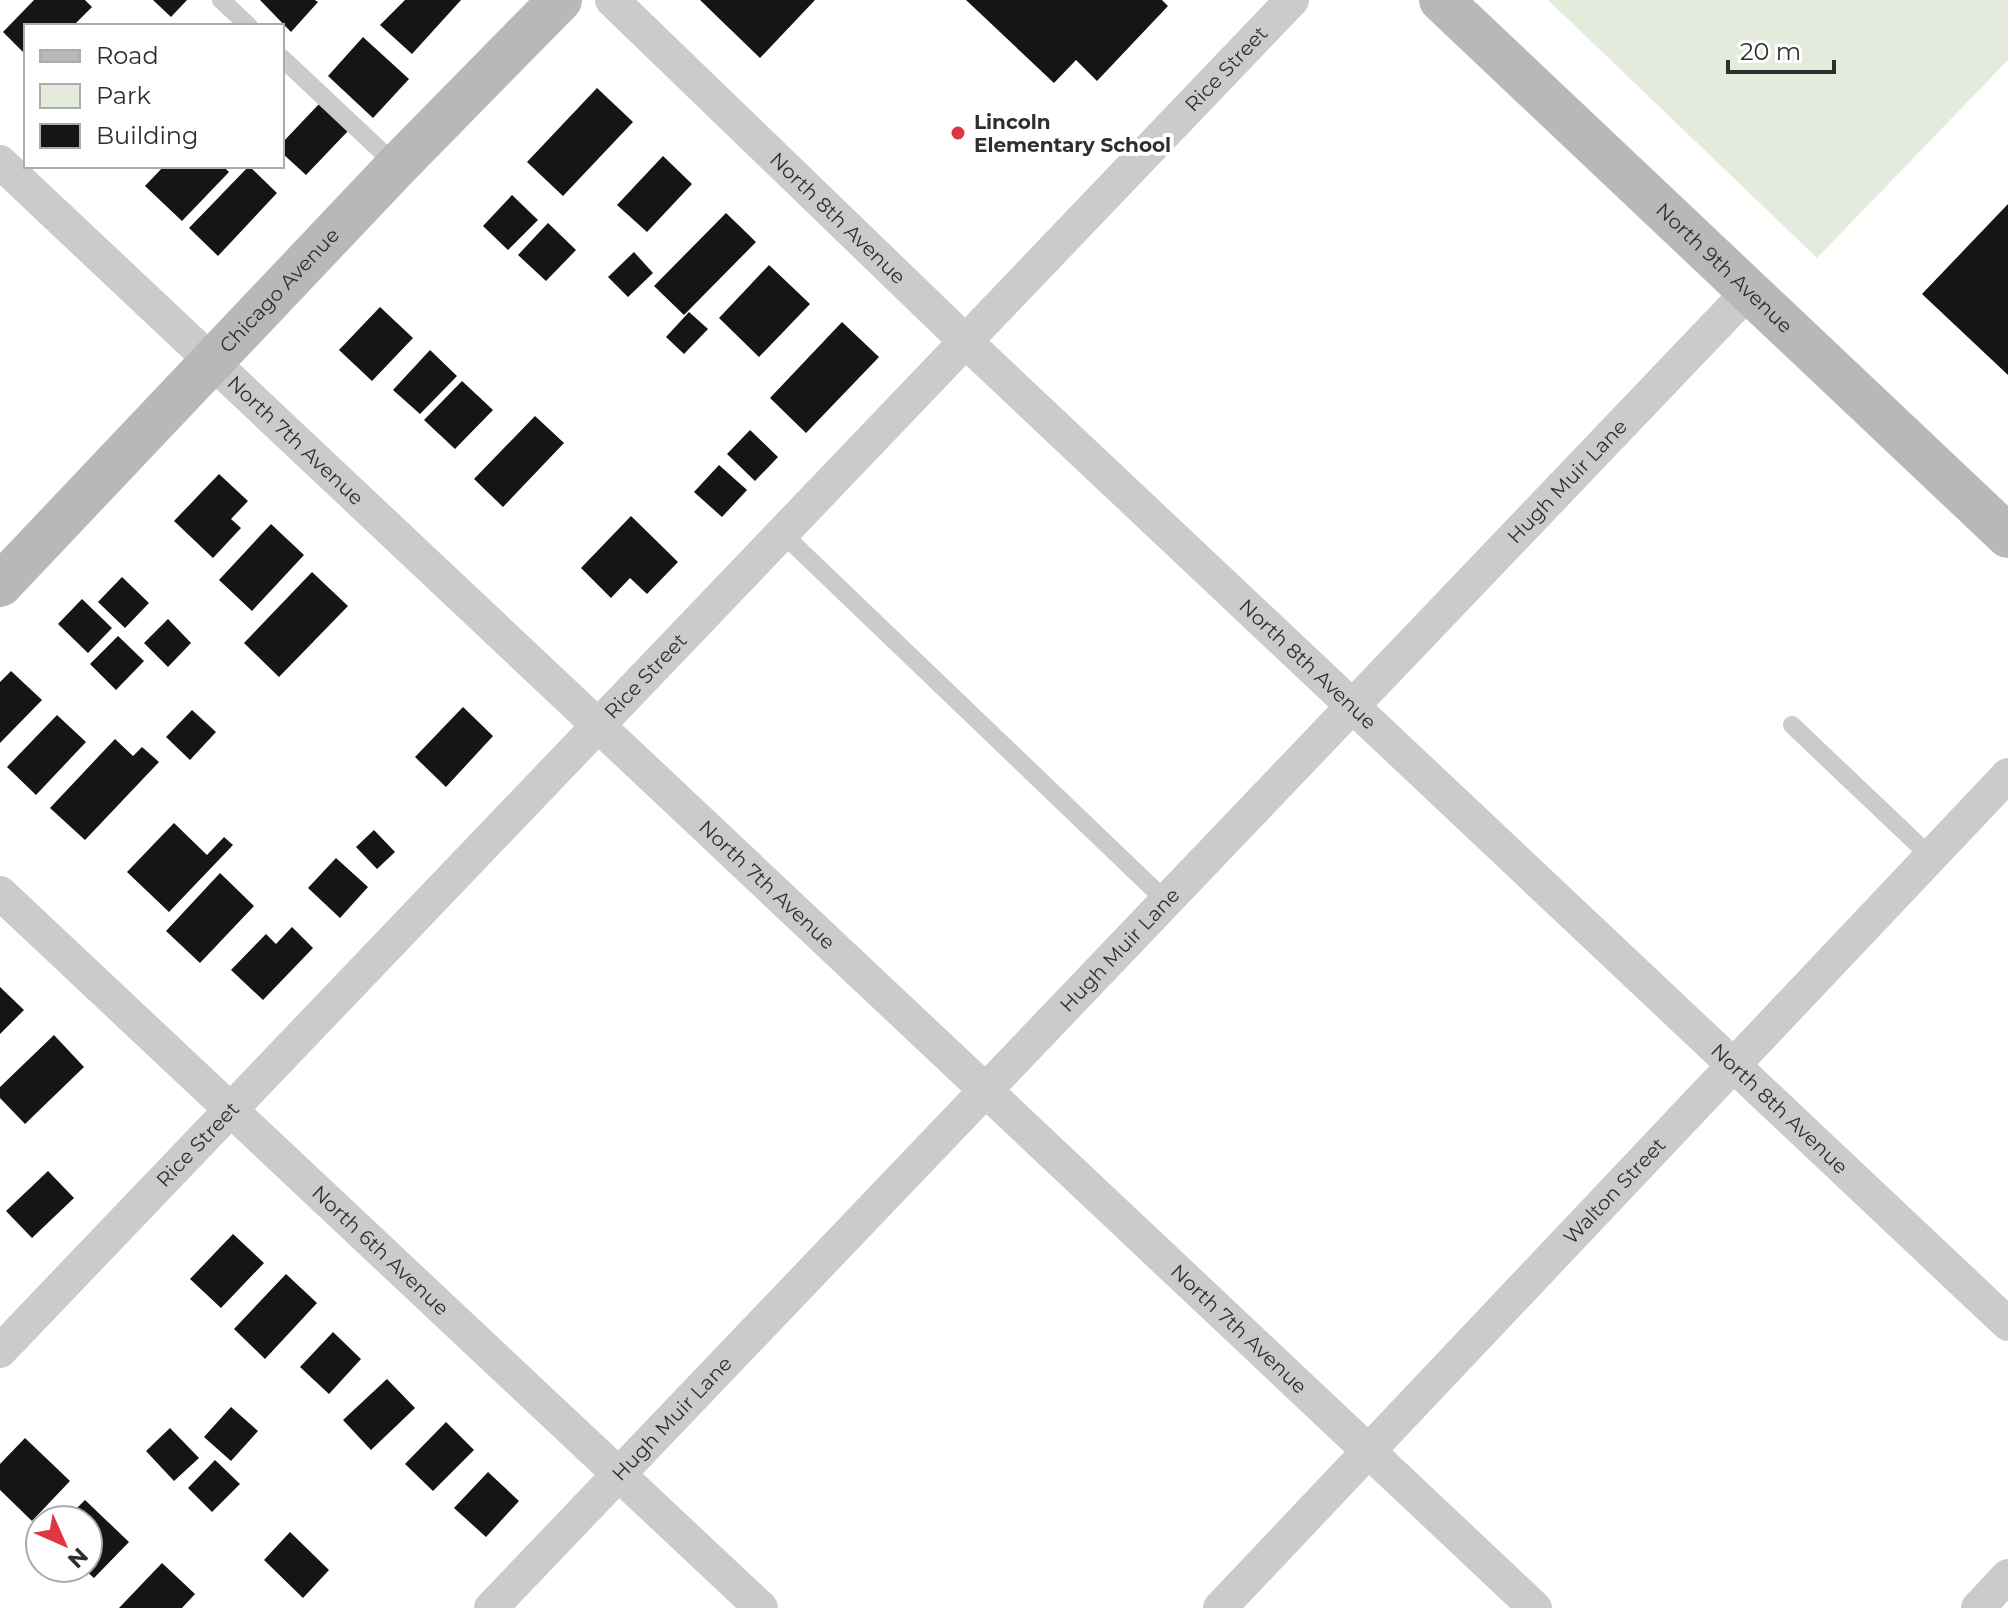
<svg xmlns="http://www.w3.org/2000/svg" width="2008" height="1608" font-family="Montserrat,sans-serif">
	<rect width="100%" height="100%" fill="#fff"/>
	<path fill="#e4ebdc" d="M1548,0H2008V60L1817,258Z"/>
	<path fill="#151515" d="M34,0H85L92,7L73,26H26V55L3,32Z
		M153,0H187L171,17Z
		M260,0H315L318,2L291,32Z
		M405,0H461L412,54L380,25Z
		M700,0H815L760,58Z
		M966,0H1162L1168,6L1097,81L1076,60L1054,83Z
		M363,37L409,79L373,118L328,76Z
		M597,88L633,122L563,196L527,162Z
		M319,104L348,131L306,175L282,153V143Z
		M663,156L692,184L647,232L617,205Z
		M164,166H223L229,172L182,221L145,186Z
		M249,166L277,193L218,256L189,228Z
		M512,195L538,220L508,250L483,226Z
		M2008,204V375L1922,294Z
		M726,213L756,242L684,315L654,286Z
		M548,223L576,250L546,281L518,255Z
		M634,252L653,273L628,297L608,277Z
		M769,265L810,304L759,357L719,318Z
		M380,307L413,338L372,381L339,350Z
		M689,312L708,329L684,354L666,337Z
		M842,322L879,357L806,433L770,398Z
		M430,350L457,376L420,414L393,390Z
		M462,381L493,410L455,449L424,420Z
		M535,416L564,443L503,507L474,479Z
		M750,430L778,457L755,481L727,454Z
		M719,465L747,490L722,517L694,492Z
		M219,474L248,501L231,519L241,528L213,558L174,521Z
		M631,516L678,562L647,594L630,578L611,598L581,568Z
		M271,524L304,555L252,611L219,580Z
		M312,572L348,606L279,677L244,643Z
		M122,577L149,603L125,628L98,602Z
		M82,599L112,628L88,653L58,624Z
		M168,619L191,643L168,667L144,643Z
		M118,636L144,661L116,690L90,664Z
		M11,671L42,700L0,743V682Z
		M463,707L493,736L446,787L415,757Z
		M192,710L216,732L190,760L166,737Z
		M57,715L86,742L36,795L7,767Z
		M115,739L133,756L142,747L159,762L85,840L50,808Z
		M174,823L207,855L224,837L233,845L169,912L127,872Z
		M374,830L395,852L377,869L356,847Z
		M336,858L368,887L340,918L308,888Z
		M220,873L254,906L200,963L166,931Z
		M292,927L313,948L263,1000L231,970L266,934L276,944Z
		M0,987L24,1010L0,1034Z
		M54,1035L84,1067L25,1124L0,1098V1087Z
		M48,1171L74,1198L32,1238L6,1211Z
		M233,1234L264,1263L221,1308L190,1279Z
		M286,1274L317,1303L265,1359L234,1329Z
		M333,1332L361,1359L329,1394L300,1367Z
		M387,1379L415,1408L371,1450L343,1420Z
		M231,1407L258,1431L231,1461L204,1437Z
		M446,1422L474,1450L433,1491L405,1464Z
		M170,1428L199,1458L174,1481L146,1451Z
		M25,1438L70,1481L32,1521L0,1490V1464Z
		M215,1460L240,1484L212,1512L188,1488Z
		M488,1472L519,1501L486,1537L454,1508Z
		M85,1500L129,1542L94,1578L83,1568H88V1520H65Z
		M290,1532L329,1570L303,1598L264,1560Z
		M162,1563L195,1594L182,1608H119Z"/>
	<g fill="none" stroke-linecap="round" stroke-linejoin="round">
		<path stroke="#cbcbcb" stroke-width="18" d="M221,0L249,26
			M282,58L397,166
			M782,533L1166,901
			M1792,725L1931,857"/>
		<g stroke="#cbcbcb" stroke-width="34">
			<path id="s1" d="M612,0L965,341L2008,1324"/>
			<path id="s2" d="M0,162L1535,1608"/>
			<path id="s3" d="M0,893L761,1608"/>
			<path id="s4" d="M0,1351L1292,0"/>
			<path id="s5" d="M491,1608L1749,291"/>
			<path id="s6" d="M1220,1608L2008,775"/>
			<path d="M1978,1608L2008,1576"/>
		</g>
		<g stroke="#b8b8b8" stroke-width="44">
			<path id="s7" d="M1441,0L2008,536"/>
			<path id="s8" d="M0,585L397,166L560,0"/>
		</g>
	</g>
	<circle fill="#e03543" stroke="#fff" stroke-width="3" cx="958" cy="133" r="8"/>
	<g text-anchor="middle" stroke-width="8" stroke-linejoin="round" paint-order="stroke">
		<g font-size="20" fill="#2e2e2e" stroke="#fff">
			<text dy="7" stroke="none"><textPath href="#s4" startOffset="1774">Rice Street</textPath></text>
			<text dy="7" stroke="none"><textPath href="#s1" startOffset="314">North 8th Avenue</textPath></text>
			<text dy="7" stroke="none"><textPath href="#s7" startOffset="390">North 9th Avenue</textPath></text>
			<text dy="7" stroke="none"><textPath href="#s8" startOffset="406">Chicago Avenue</textPath></text>
			<text dy="7" stroke="none"><textPath href="#s2" startOffset="406">North 7th Avenue</textPath></text>
			<text dy="7" stroke="none"><textPath href="#s5" startOffset="1558">Hugh Muir Lane</textPath></text>
			<text dy="7" stroke="none"><textPath href="#s1" startOffset="962">North 8th Avenue</textPath></text>
			<text dy="7" stroke="none"><textPath href="#s4" startOffset="934">Rice Street</textPath></text>
			<text dy="7" stroke="none"><textPath href="#s2" startOffset="1054">North 7th Avenue</textPath></text>
			<text dy="7" stroke="none"><textPath href="#s5" startOffset="910">Hugh Muir Lane</textPath></text>
			<text dy="7" stroke="none"><textPath href="#s1" startOffset="1610">North 8th Avenue</textPath></text>
			<text dy="7" stroke="none"><textPath href="#s4" startOffset="286">Rice Street</textPath></text>
			<text dy="7" stroke="none"><textPath href="#s6" startOffset="574">Walton Street</textPath></text>
			<text dy="7" stroke="none"><textPath href="#s3" startOffset="522">North 6th Avenue</textPath></text>
			<text dy="7" stroke="none"><textPath href="#s2" startOffset="1702">North 7th Avenue</textPath></text>
			<text dy="7" stroke="none"><textPath href="#s5" startOffset="262">Hugh Muir Lane</textPath></text>
		</g>
		<g font-size="20" font-weight="bold" fill="#2e2e2e" stroke="#fff" text-anchor="start">
			<text x="974" y="129">Lincoln<tspan x="974" dy="23">Elementary School</tspan></text>
		</g>
	</g>
	<rect x="24" y="24" width="260" height="144" fill="#ffffff" stroke="#ababab" stroke-width="2"/>
	<rect x="40" y="50" width="40" height="12" fill="#b8b8b8" stroke="#ababab" stroke-width="2"/>
	<text x="96" y="64" font-size="24" fill="#2e2e2e">Road</text>
	<rect x="40" y="84" width="40" height="24" fill="#e4ebdc" stroke="#ababab" stroke-width="2"/>
	<text x="96" y="104" font-size="24" fill="#2e2e2e">Park</text>
	<rect x="40" y="124" width="40" height="24" fill="#151515" stroke="#ababab" stroke-width="2"/>
	<text x="96" y="144" font-size="24" fill="#2e2e2e">Building</text>
	<g transform="translate(64 1544) rotate(135)"><circle r="38" fill="#ffffff" stroke="#ababab" stroke-width="2"/>
	<path d="M0-6L14 30L0 20L-14 30Z" fill="#e03543"/>
	<text y="-12" font-size="22" font-weight="bold" text-anchor="middle" fill="#2e2e2e">N</text>
	</g>
	<path d="M1728 60v12h106v-12" fill="none" stroke="#2e2e2e" stroke-width="4"/>
	<text x="1740" y="60" font-size="24" fill="#2e2e2e" stroke="#ffffff" stroke-width="6" paint-order="stroke">20 m</text>
</svg>
